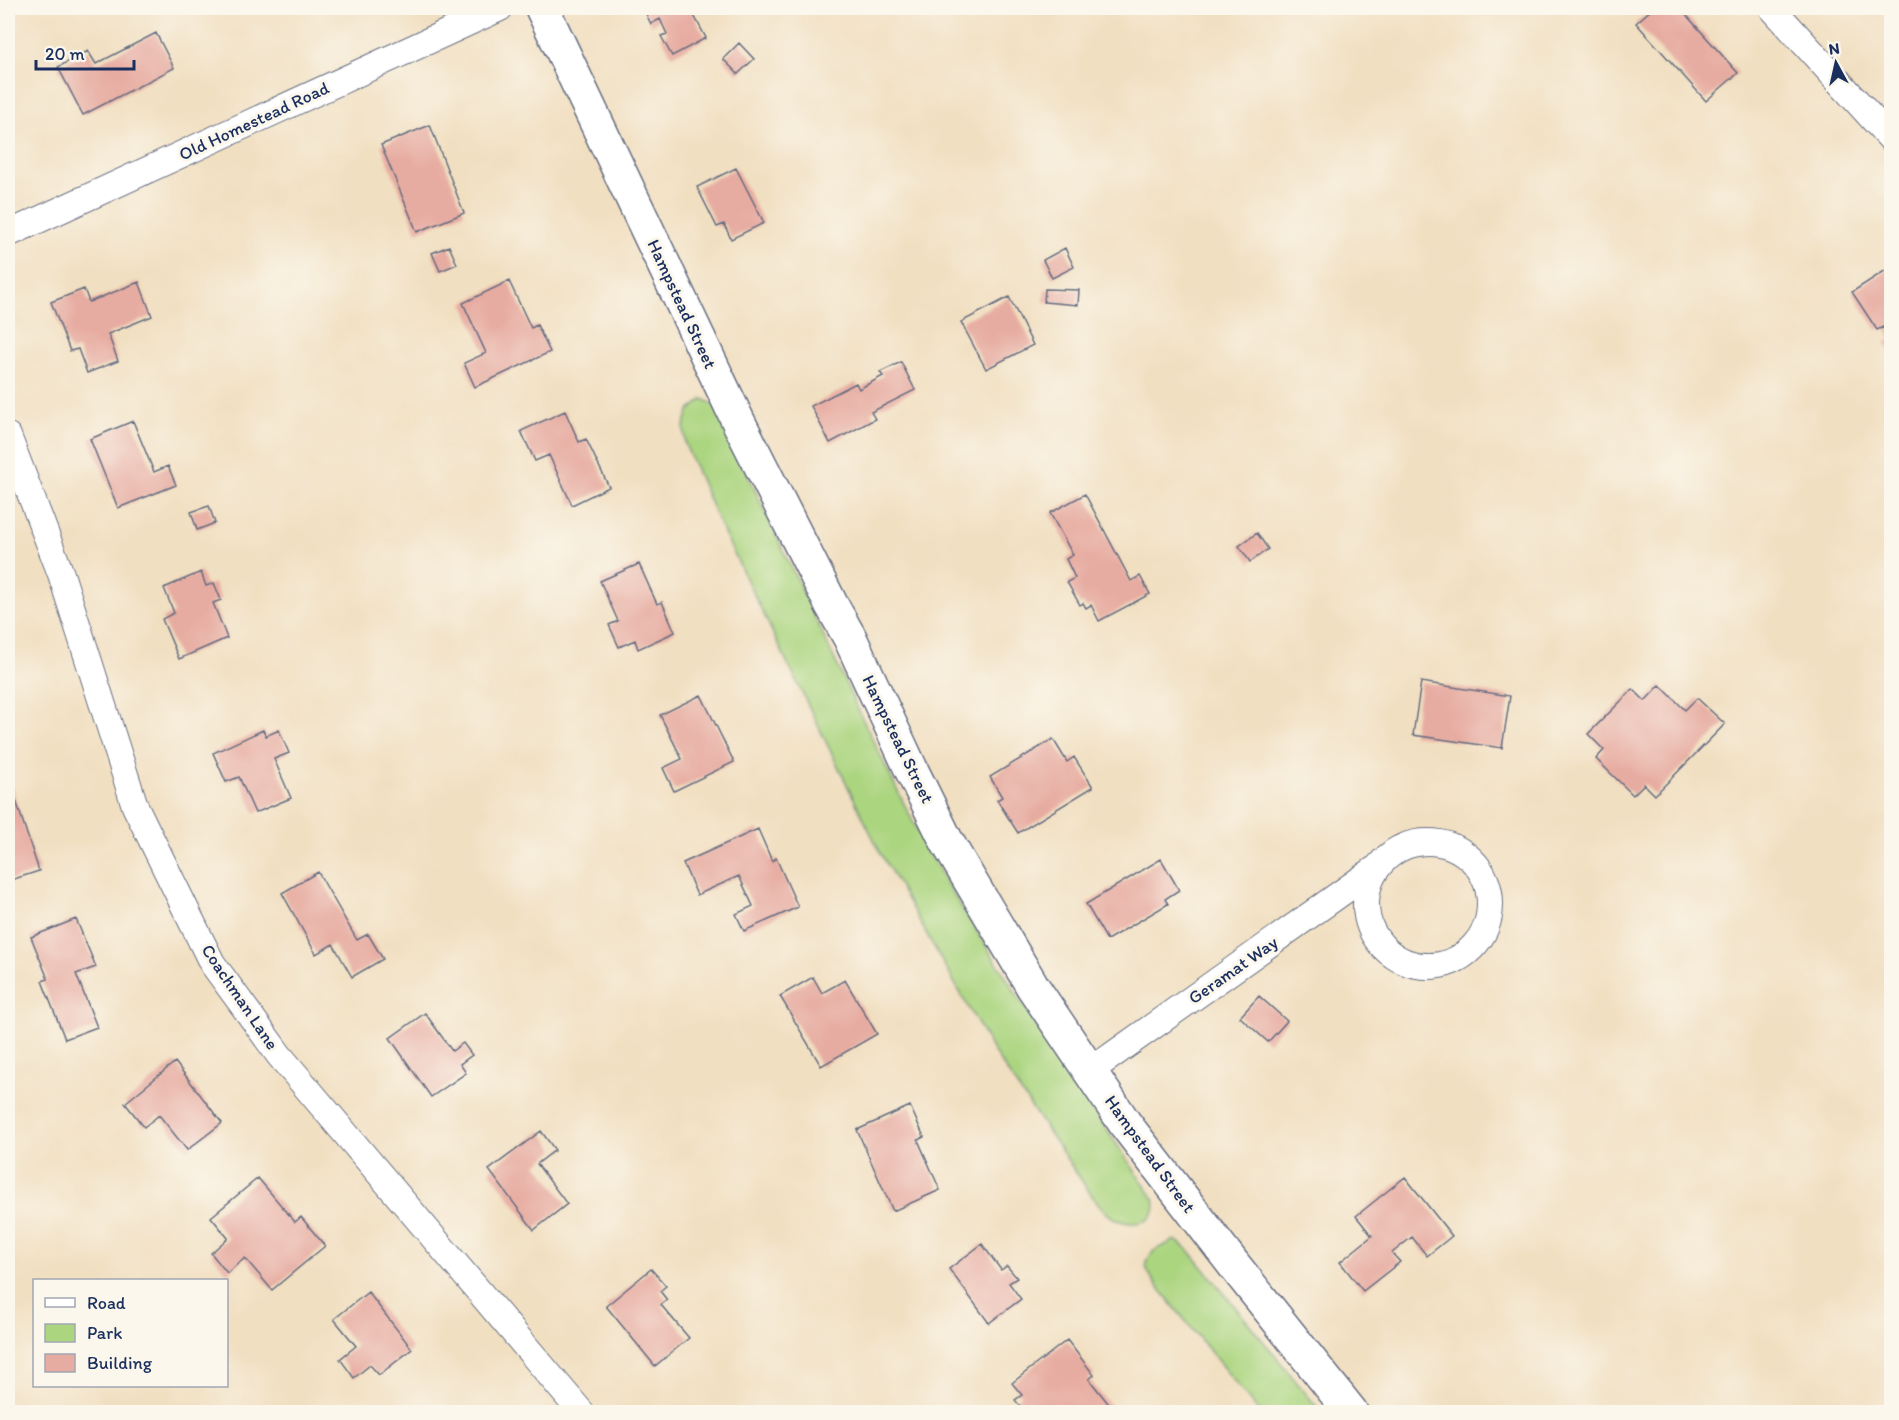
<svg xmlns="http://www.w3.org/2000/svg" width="1899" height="1420" font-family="Itim,sans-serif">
	<rect width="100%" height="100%" fill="#fbf7ec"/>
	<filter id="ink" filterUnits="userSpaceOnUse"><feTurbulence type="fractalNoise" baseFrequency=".0167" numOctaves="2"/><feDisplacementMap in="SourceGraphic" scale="12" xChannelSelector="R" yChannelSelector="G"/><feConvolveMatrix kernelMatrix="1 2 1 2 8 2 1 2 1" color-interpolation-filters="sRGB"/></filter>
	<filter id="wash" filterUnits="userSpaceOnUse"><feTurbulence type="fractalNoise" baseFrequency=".008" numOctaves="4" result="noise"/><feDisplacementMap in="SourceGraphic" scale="24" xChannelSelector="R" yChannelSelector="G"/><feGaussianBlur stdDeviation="1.35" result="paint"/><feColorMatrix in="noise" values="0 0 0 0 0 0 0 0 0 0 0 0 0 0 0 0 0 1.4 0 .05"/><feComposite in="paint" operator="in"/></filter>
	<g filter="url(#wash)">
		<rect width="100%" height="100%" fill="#f1dfc1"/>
		<path fill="#acd580" stroke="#64826f" stroke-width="1.5" d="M703,399L715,405L862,718L912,820L947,884L1047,1042L1154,1199C1161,1225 1129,1228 1112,1217C1104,1212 1099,1204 1093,1197L995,1054L880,852L719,523L685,444L684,426L689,411Z
			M1175,1240L1188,1249L1321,1412H1259L1155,1283L1147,1270L1146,1262L1155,1250Z"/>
		<g id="blocks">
			<path fill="#e7aca1" d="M643,8H690L706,38L672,56L661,36L667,34L660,19L651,24Z
				M1653,8H1680L1738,73L1706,101L1636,23Z
				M156,33L174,68L83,115L58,67L88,51L96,64Z
				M739,43L754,59L738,74L723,59Z
				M430,125L464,213L417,232L381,145Z
				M736,168L764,223L731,239L724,224L717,227L697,187Z
				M449,246L457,264L440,271L432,253Z
				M1065,248L1074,267L1052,278L1043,260Z
				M1889,268L1892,272V352L1885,342L1891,339L1883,327L1877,330L1852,292Z
				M509,281L531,328L537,325L550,352L475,387L464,363L486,353L463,303Z
				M139,282L152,316L108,334L118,361L87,373L78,349L70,351L51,302L84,289L89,302Z
				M1045,289L1079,290L1078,305L1044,302Z
				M1009,297L1033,345L986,369L961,322Z
				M901,362L915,390L871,412L875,419L830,443L811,406L856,383L859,389L883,376L880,372Z
				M565,411L579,442L586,439L609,487L572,505L549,455L535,461L521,431Z
				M133,421L154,472L168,466L176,485L118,508L90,439Z
				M1085,494L1131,581L1140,576L1150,594L1099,621L1091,605L1086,608L1083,603L1080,605L1067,582L1075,578L1066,559L1073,555L1050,513Z
				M209,506L215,523L197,530L191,512Z
				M1257,533L1268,549L1250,562L1239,546Z
				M639,564L657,604L662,602L675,632L638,649L635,640L619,647L609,625L618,621L600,581Z
				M201,572L206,586L214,583L221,600L213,603L227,638L179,659L162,619L174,613L164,588Z
				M1421,682L1510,696L1502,748L1413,735Z
				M1660,685L1685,710L1697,698L1725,724L1655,795L1644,784L1633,795L1596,759L1604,750L1588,734L1633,689L1645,701Z
				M701,695L734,762L674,791L663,768L682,759L660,715Z
				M263,730L266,736L279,730L289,753L274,759L291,798L255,813L239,777L226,782L213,753Z
				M1053,739L1067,762L1074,757L1093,787L1018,833L997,800L1002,797L990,777Z
				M8,776L39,871L8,881Z
				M758,829L772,861L776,858L798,907L744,931L736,914L753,906L739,876L697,895L683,863Z
				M1161,859L1179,890L1165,899L1168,904L1107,940L1086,904Z
				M318,872L357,940L368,934L383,959L352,977L333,944L316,954L282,893Z
				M76,919L96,967L76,974L97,1027L65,1039L42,981L48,979L31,937Z
				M813,977L822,993L845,980L877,1034L821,1066L780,996Z
				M1259,996L1287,1021L1268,1042L1240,1017Z
				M425,1013L452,1051L463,1043L472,1055L460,1064L466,1073L431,1097L390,1038Z
				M175,1062L222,1123L187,1150L159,1115L144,1127L125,1103Z
				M910,1106L924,1137L918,1140L940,1190L893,1211L857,1130Z
				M541,1131L555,1150L537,1164L567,1204L534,1230L489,1170Z
				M1405,1177L1452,1236L1427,1256L1412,1237L1392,1253L1400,1262L1363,1291L1340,1262L1372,1236L1356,1216Z
				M258,1178L295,1222L301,1217L325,1246L272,1290L245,1258L227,1273L211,1253L228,1238L211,1217Z
				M982,1244L1001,1270L1007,1266L1017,1278L1009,1283L1021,1299L989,1323L949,1269Z
				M651,1269L666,1286L660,1291L667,1300L661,1305L689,1338L655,1366L606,1306Z
				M368,1292L412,1349L379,1375L370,1365L354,1378L340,1359L356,1346L334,1319Z
				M1067,1340L1094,1375L1089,1379L1115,1412H1025L1015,1400L1022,1395L1012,1383Z"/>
		</g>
	</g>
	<g filter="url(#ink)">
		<use href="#blocks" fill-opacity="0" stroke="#666d81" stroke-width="1.5"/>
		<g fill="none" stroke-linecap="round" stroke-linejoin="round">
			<g stroke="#666d81" stroke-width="28">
				<path id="minor" d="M1772,8L1892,140
					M8,234L500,8
					M8,436L61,574L135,806L212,963L279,1055L581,1412
					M1366 904a62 62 0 1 1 124 0a62 62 0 1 1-124 0Z
					M1090,1071L1375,869"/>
			</g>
			<g stroke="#666d81" stroke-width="36">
				<path id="secondary" d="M542,8L739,423L831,604L850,638L911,769L946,840L1033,987L1126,1125L1234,1265L1351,1412"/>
			</g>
			<use href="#minor" stroke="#fff" stroke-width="26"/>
			<use href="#secondary" stroke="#fff" stroke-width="33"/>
		</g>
	</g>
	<g text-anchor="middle" stroke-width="6" stroke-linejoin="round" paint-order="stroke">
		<g font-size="18" fill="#1b2f5e" stroke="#fbf7ec">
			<text transform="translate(254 121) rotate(-25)" y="6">Old Homestead Road</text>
			<text transform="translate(682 304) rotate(65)" y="6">Hampstead Street</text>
			<text transform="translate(898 739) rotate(64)" y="6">Hampstead Street</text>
			<text transform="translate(1233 970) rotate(-35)" y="6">Geramat Way</text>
			<text transform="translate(240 997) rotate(56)" y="6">Coachman Lane</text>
			<text transform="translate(1150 1154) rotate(54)" y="6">Hampstead Street</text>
		</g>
	</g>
	<rect width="1899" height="1420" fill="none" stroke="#fbf7ec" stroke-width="30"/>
	<rect x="33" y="1279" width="195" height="108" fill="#fbf7ec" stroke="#a1a7b3" stroke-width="1.5"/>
	<rect x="45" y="1298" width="30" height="9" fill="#ffffff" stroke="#a1a7b3" stroke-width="1.5"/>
	<text x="87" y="1309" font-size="18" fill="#1b2f5e">Road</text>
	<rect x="45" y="1324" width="30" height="18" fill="#acd580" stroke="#a1a7b3" stroke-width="1.5"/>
	<text x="87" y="1339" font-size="18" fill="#1b2f5e">Park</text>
	<rect x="45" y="1354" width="30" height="18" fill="#e7aca1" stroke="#a1a7b3" stroke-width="1.5"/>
	<text x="87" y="1369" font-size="18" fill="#1b2f5e">Building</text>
	<g transform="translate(1836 63) rotate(352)" stroke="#fbf7ec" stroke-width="4.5" paint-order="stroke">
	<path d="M0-4.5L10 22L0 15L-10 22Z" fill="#1b2f5e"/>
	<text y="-9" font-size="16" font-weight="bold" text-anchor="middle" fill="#1b2f5e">N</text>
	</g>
	<path d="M36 60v9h98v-9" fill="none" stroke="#1b2f5e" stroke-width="3"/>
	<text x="45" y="60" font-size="18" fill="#1b2f5e" stroke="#fbf7ec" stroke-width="4.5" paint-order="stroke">20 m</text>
</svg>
